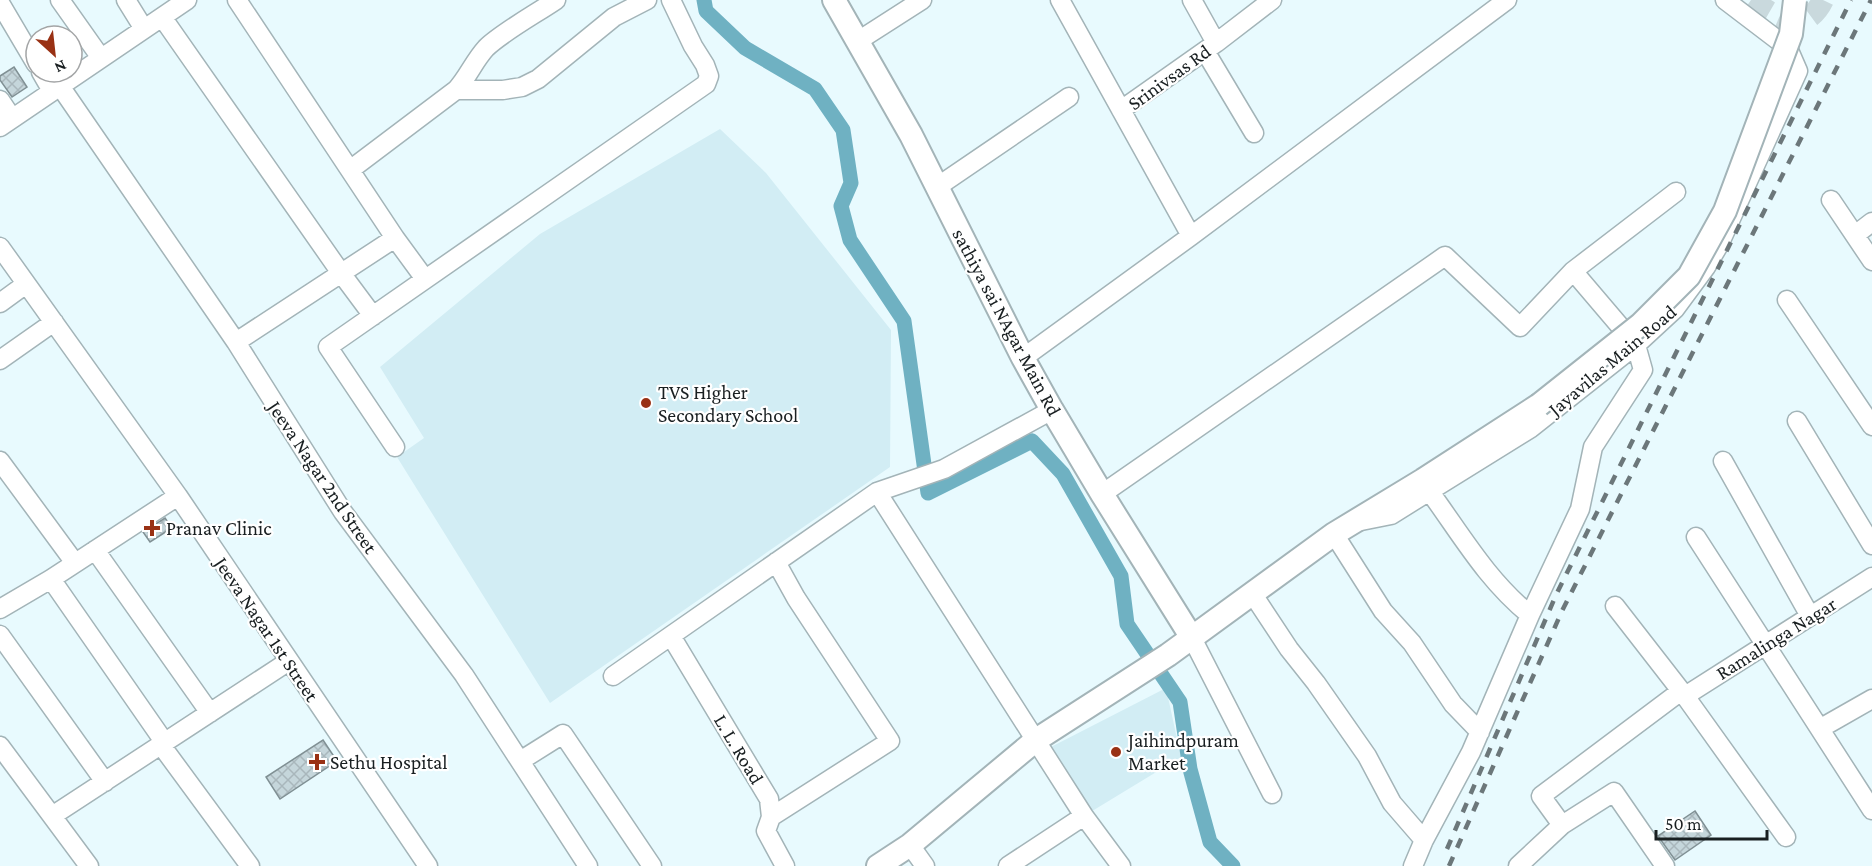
<svg xmlns="http://www.w3.org/2000/svg" width="1872" height="866" font-family="'Crimson Pro',serif">
	<defs>
		<pattern id="building-cross-hatch" width="8" height="8" patternUnits="userSpaceOnUse" patternTransform="scale(1.5)"><rect width="8" height="8" fill="#c5d6db"/><path d="M0 0l8 8M0 8l8-8" fill="none" stroke="#a9b7bc"/></pattern>
	</defs>
	<rect width="100%" height="100%" fill="#e8fafe"/>
	<path fill="#d2edf4" d="M720,129L766,173L891,330L890,467L550,703L397,457L424,438L380,367L540,234Z
		M1166,688L1181,757L1084,816L1049,748Z"/>
	<g fill="none" stroke-linecap="round" stroke-linejoin="round">
		<path stroke="#6fb1c2" stroke-width="15" d="M704,0L706,11L745,48L815,89L843,130L851,183L841,206L850,240L904,321L928,493L1032,441L1063,474L1121,576L1127,624L1180,702L1190,769L1210,842L1233,866"/>
	</g>
	<path fill="url(#building-cross-hatch)" stroke="#809094" stroke-width="1.5" d="M14,67L27,87L12,97L0,80V76Z
		M165,518L172,528L150,542L143,532Z
		M323,740L337,761L280,799L266,777Z
		M1695,811L1711,835L1675,860L1658,836Z"/>
	<g fill="none" stroke-linecap="round" stroke-linejoin="round">
		<path stroke="#c9d9dd" stroke-width="22" stroke-dasharray="22 11" stroke-linecap="butt" d="M1751,0C1776,17 1805,37 1823,0"/>
		<g stroke="#a3b4b8" stroke-width="21">
			<path id="minor" d="M60,0L101,58
				M126,0L144,29
				M237,0L395,238L425,279
				M1060,0L1191,236
				M1192,0L1216,43
				M0,3L36,64
				M162,17L341,273L373,316
				M858,41L922,0
				M1205,51L1254,133
				M41,72L52,91
				M60,86L236,342L343,512L464,675L588,866
				M456,90H503L522,87L538,79L614,17L647,0
				M0,100L12,118
				M1121,110L1216,43L1272,0
				M0,127L187,0
				M350,170L456,90C468,77 474,61 486,48C501,33 537,13 556,0
				M937,187L1069,97
				M1831,200L1872,261
				M1855,235L1872,222
				M0,247L178,496L428,866
				M1787,300L1872,426
				M0,303L26,284
				M236,342L395,238
				M1023,358L1191,236L1507,0
				M0,360L54,322
				M1797,421L1872,545
				M395,447L328,347L706,84L709,76L705,65L693,46L671,0
				M0,461L75,563
				M1723,461L1810,616
				M877,492L1084,816L1121,866
				M1430,492C1462,536 1487,580 1530,615
				M1102,494L1445,256L1520,327L1573,271L1676,192
				M1361,521L1391,515L1531,428L1636,345L1675,309L1706,267L1719,245L1798,71L1788,48L1725,0
				M1334,534L1383,611L1412,643L1453,704L1480,732
				M1696,537L1872,810
				M95,550L210,713
				M51,579L165,743
				M1252,593L1289,649L1316,683L1367,756L1392,803L1424,840
				M1615,606L1685,696L1872,577
				M0,609L51,579L178,496
				M0,635L105,782
				M671,636L769,799L771,817L766,831L785,866
				M1192,638L1272,794
				M613,676L877,492L944,469L1052,410
				M1685,696L1786,837
				M1821,728L1872,699
				M161,745L250,866
				M0,746L89,866
				M520,761L563,734L652,866
				M52,816L289,661
				M771,817L890,741L796,598L776,562
				M1562,825L1614,792L1665,866
				M910,845L925,866
				M1008,866L1084,816
				M1413,866L1424,840L1471,752L1530,615L1580,509L1593,447L1643,370L1636,345L1573,271
				M1518,866L1562,825L1541,796L1681,691"/>
		</g>
		<g stroke="#a3b4b8" stroke-width="26">
			<path id="tertiary" d="M834,0L911,135L1023,358L1052,410L1102,494L1192,638
				M878,866L910,845L1036,740L1168,655L1334,534L1423,480L1539,405"/>
		</g>
		<use href="#minor" stroke="#fff" stroke-width="18"/>
		<use href="#tertiary" stroke="#fff" stroke-width="22"/>
		<path stroke="#6c777a" stroke-width="4.5" stroke-dasharray="10 10" stroke-linecap="butt" d="M1447,849L1556,595L1851,0
			M1449,866L1562,611L1871,0"/>
		<g stroke="#a3b4b8" stroke-width="26" stroke-linecap="butt">
			<path id="tertiary-bridge" d="M1539,405L1641,324L1689,276L1725,211L1791,34L1795,0"/>
		</g>
		<use href="#tertiary-bridge" stroke="#fff" stroke-width="22"/>
	</g>
	<g fill="#993114" stroke="#fff" stroke-width="2">
		<circle cx="646" cy="403" r="6"/>
		<path d="M149 519h6v6h6v6h-6v6h-6v-6h-6v-6h6z"/>
		<circle cx="1116" cy="752" r="6"/>
		<path d="M314 753h6v6h6v6h-6v6h-6v-6h-6v-6h6z"/>
	</g>
	<g text-anchor="middle" stroke-width="4.5" stroke-linejoin="round" paint-order="stroke">
		<g font-size="20" fill="#191f21" stroke="#fff">
			<text transform="translate(1169 77) rotate(-36)" y="7">Srinivsas Rd</text>
			<text transform="translate(1007 322) rotate(62)" y="7">sathiya sai NAgar Main Rd</text>
			<text transform="translate(1612 360) rotate(-40)" y="7">Jayavilas Main Road</text>
			<text transform="translate(323 477) rotate(56)" y="7">Jeeva Nagar 2nd Street</text>
			<text transform="translate(267 629) rotate(56)" y="7">Jeeva Nagar 1st Street</text>
			<text transform="translate(1776 638) rotate(-32)" y="7">Ramalinga Nagar</text>
			<text transform="translate(739 749) rotate(59)" y="7">L. L. Road</text>
		</g>
		<g font-size="20" fill="#191f21" stroke="#fff" text-anchor="start">
			<text x="658" y="399">TVS Higher<tspan x="658" dy="23">Secondary School</tspan></text>
			<text x="166" y="535">Pranav Clinic</text>
			<text x="1128" y="747">Jaihindpuram<tspan x="1128" dy="23">Market</tspan></text>
			<text x="330" y="769">Sethu Hospital</text>
		</g>
	</g>
	<g transform="translate(54 54) rotate(153)"><circle r="28" fill="#ffffff" stroke="#a3a5a6" stroke-width="1.5"/>
	<path d="M0-4.5L10 22L0 15L-10 22Z" fill="#993114"/>
	<text y="-9" font-size="16" font-weight="bold" text-anchor="middle" fill="#191f21">N</text>
	</g>
	<path d="M1656 830v9h111v-9" fill="none" stroke="#191f21" stroke-width="3"/>
	<text x="1665" y="830" font-size="18" fill="#191f21" stroke="#ffffff" stroke-width="4.5" paint-order="stroke">50 m</text>
</svg>
